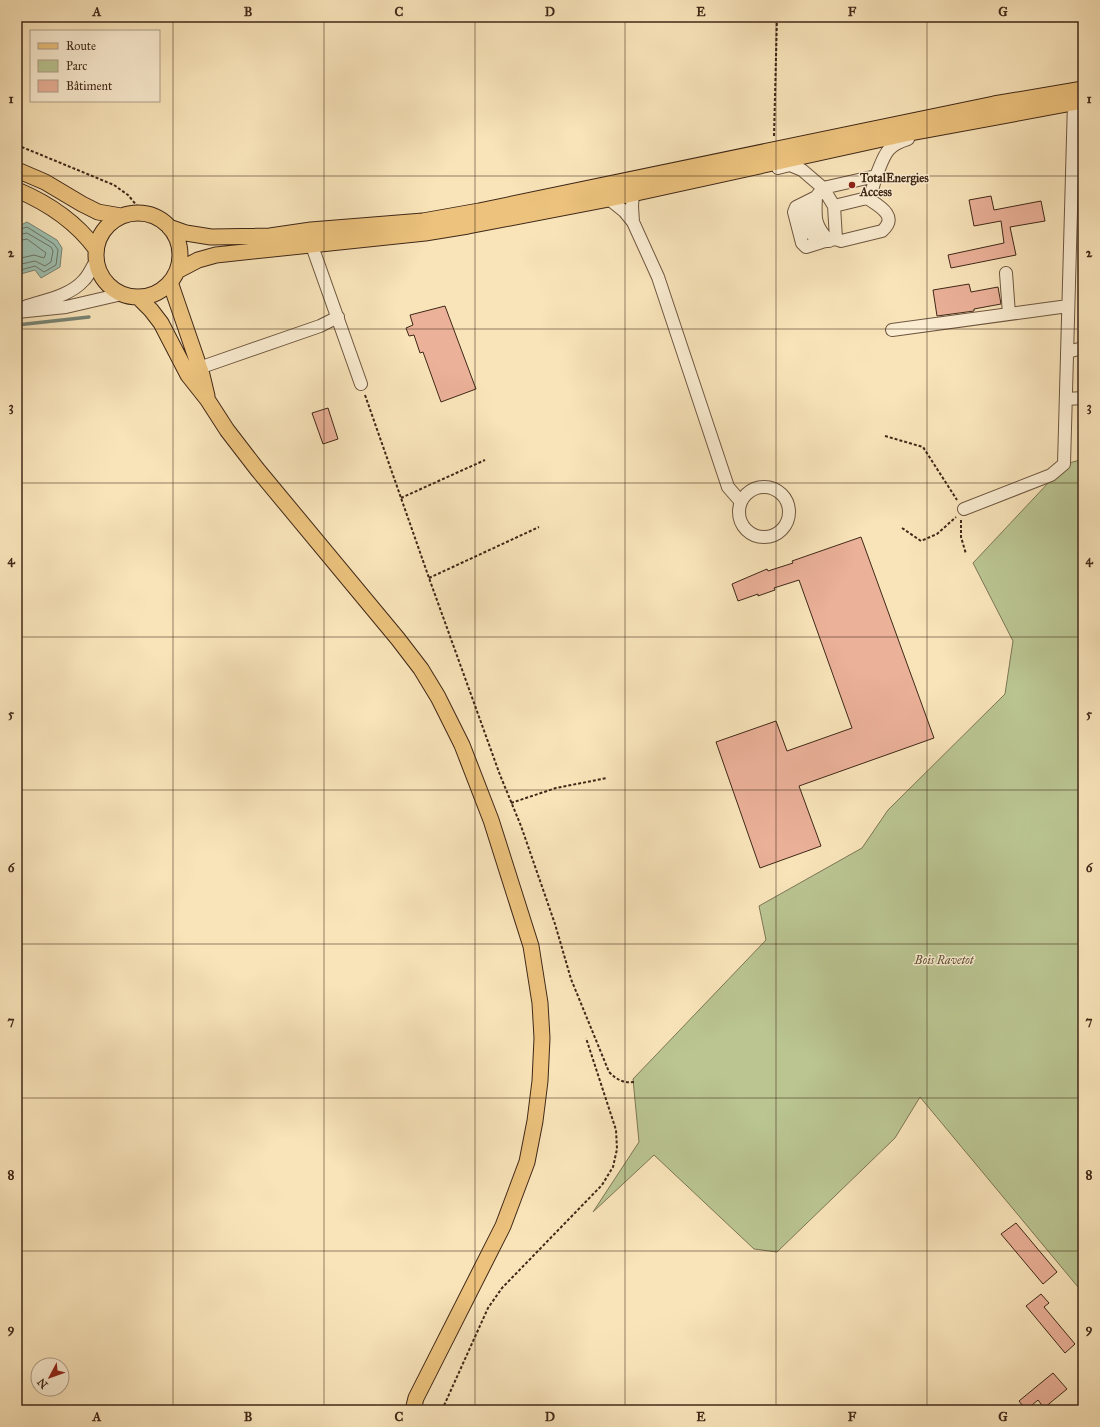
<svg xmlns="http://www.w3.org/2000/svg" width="1100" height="1427" font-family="'IM FELL Great Primer',serif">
	<rect width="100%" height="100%" fill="#f9e4ba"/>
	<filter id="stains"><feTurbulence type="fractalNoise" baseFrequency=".005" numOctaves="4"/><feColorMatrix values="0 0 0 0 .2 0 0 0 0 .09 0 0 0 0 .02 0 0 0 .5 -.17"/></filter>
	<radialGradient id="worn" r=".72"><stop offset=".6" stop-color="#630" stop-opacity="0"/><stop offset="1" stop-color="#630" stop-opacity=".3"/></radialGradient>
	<path fill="#bac592" stroke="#7c7655" d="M1083,459V1293L920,1097L895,1138L777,1252L754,1249L654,1155L593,1212L639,1142L633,1079L766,940L759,906L862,848L888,810L1005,694L1013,641L973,563L1066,464Z"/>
	<path fill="#9ebfaf" stroke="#788373" d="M27,222L57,240L62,248L60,267L41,278L35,270L17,275V227Z"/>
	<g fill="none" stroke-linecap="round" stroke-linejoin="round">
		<path stroke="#6e7464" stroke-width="1" d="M17,230L27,227L54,244L58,250L56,265L44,272L35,266L17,271
			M17,235L27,233L51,247L53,251L51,262L45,266L35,261L17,265
			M17,241L27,239L46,253L44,258L34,255L17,259"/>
		<path stroke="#788373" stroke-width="3.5" d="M17,325L89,317"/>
	</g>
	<path fill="#ebb199" stroke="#3f2818" d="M991,196L994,210L1041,201L1045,221L1010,227L1016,255L951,268L948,255L1004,243L1001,221L974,226L969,200Z
		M969,284L971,292L998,287L1001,304L974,309V311L937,316L933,290Z
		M445,306L476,389L441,402L423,352L420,353L414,335L409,336L406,328L413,325L410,315Z
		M328,408L338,439L323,444L312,413Z
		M861,537L934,738L799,786L821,846L760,868L716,742L776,721L787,751L852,728L799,580L774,588L775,590L758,596V594L738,601L732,584L767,569L768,571L793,563L792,561Z
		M1016,1223L1057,1272L1043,1284L1001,1234Z
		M1041,1294L1049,1303L1044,1307L1075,1344L1065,1353L1026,1306Z
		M1053,1373L1067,1389L1044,1408L1038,1400L1026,1410L1019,1401Z"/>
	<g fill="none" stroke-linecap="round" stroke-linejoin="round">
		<g stroke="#6e5740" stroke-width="14">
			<path id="minor" d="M778,168L790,165L802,170L823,188L876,176C885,155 885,146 908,139
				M633,193L632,206L633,222L658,277L728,487L741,502
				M867,198C879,206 899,216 882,231L841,241L836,239L822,242L813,236L810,232L805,215L807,209L823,188L834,206L867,198L871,194L876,176
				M609,199L624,211L633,222
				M834,206L836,239
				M822,242L806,247L802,243L794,212L796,207L816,197C815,218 814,225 829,241
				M312,246L361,384
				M1006,273L1009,314
				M27,306C46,300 70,296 84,280C89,275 92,267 96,261
				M17,312L66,307L122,294
				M892,330L1068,306
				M1067,352L1083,348
				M199,368L320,326L338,317
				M1066,399L1083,398
				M739 512a25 25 0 1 1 50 0a25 25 0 1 1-50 0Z
				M964,509L1051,475L1064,464L1074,102"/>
		</g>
		<g stroke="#3f2818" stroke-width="17">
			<path id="major" d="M17,170L45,182L82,204L98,212L121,216
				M17,190C48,203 76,222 96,249
				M96 255a42 42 0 1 1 84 0a42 42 0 1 1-84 0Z
				M169,227L186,233L211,237L270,236L311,230L423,221L479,211L994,104L1083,89
				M177,271L198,260L216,255L425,233L468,226L609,199L905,134L1083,101
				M170,282L202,375L207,396
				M138,297L151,310L161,323L188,375L207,399L227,430L257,469L398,639L421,669L438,697L462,745L491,820L531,946L540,1003L542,1038L540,1081L535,1121L527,1162L503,1226L416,1398L413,1410"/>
		</g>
		<path stroke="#3f2818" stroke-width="2" stroke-dasharray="3 2" stroke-linecap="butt" d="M774,136L777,17
			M17,145L114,185L128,195L143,213
			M365,395L429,578L500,775L521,826L555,924L571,979L609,1072C617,1080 623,1083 634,1082
			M885,436L923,447L957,500
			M401,498L485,460
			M961,520V537L966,554
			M902,528L921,541L937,534L956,517
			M429,578L539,527
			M511,803L556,788L607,778
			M442,1410L488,1308L502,1288L602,1185L613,1167L617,1149L616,1130L586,1038"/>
		<use href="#minor" stroke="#fbedd2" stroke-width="12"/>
		<use href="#major" stroke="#ecc27d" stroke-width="15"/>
	</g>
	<path fill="none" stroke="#3f2818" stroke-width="1" stroke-opacity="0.55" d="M173,17V1410M324,17V1410M475,17V1410M625,17V1410M776,17V1410M927,17V1410M17,176H1083M17,329H1083M17,483H1083M17,637H1083M17,790H1083M17,944H1083M17,1098H1083M17,1251H1083"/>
	<circle fill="#8f2418" stroke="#fbedd2" stroke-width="1.5" cx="852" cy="185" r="4"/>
	<g text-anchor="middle" stroke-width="3" stroke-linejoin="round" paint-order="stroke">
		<g font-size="12" font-weight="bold" fill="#3f2818" stroke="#fbedd2" text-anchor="start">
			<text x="860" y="182">TotalEnergies<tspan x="860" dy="14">Access</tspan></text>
		</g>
		<g font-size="12" font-style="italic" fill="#5e4f36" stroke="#fbedd2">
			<text x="944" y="964">Bois Ravetot</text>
		</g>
	</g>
	<rect width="1100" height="1427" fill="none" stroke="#f9e4ba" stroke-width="44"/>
	<rect x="30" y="30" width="130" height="72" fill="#fbedd2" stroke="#b09e88"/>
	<rect x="38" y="43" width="20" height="6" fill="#ecc27d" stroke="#b09e88"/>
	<text x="66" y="50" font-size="12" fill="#3f2818">Route</text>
	<rect x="38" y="60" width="20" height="12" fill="#bac592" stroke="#b09e88"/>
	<text x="66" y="70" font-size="12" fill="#3f2818">Parc</text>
	<rect x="38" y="80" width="20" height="12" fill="#ebb199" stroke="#b09e88"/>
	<text x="66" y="90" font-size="12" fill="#3f2818">Bâtiment</text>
	<g transform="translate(50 1377) rotate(229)"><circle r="19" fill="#fbedd2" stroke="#b09e88"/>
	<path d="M0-3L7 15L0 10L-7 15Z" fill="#8f2418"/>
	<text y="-6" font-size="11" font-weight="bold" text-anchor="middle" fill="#3f2818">N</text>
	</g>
	<rect x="22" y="22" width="1056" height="1383" fill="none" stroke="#3f2818" stroke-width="1.5"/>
	<g font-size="13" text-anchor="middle" font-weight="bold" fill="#3f2818">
		<text x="97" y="16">A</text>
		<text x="248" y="16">B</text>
		<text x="399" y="16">C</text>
		<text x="550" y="16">D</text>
		<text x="701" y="16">E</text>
		<text x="852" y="16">F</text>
		<text x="1003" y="16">G</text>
		<text x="11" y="103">1</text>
		<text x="1089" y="103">1</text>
		<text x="11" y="257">2</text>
		<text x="1089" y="257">2</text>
		<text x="11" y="411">3</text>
		<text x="1089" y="411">3</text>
		<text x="11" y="564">4</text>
		<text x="1089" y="564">4</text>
		<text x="11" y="718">5</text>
		<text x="1089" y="718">5</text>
		<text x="11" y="872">6</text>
		<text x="1089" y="872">6</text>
		<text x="11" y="1025">7</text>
		<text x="1089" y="1025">7</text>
		<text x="11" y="1179">8</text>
		<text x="1089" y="1179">8</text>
		<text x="11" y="1333">9</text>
		<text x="1089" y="1333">9</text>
		<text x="97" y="1421">A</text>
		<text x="248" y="1421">B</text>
		<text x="399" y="1421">C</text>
		<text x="550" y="1421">D</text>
		<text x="701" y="1421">E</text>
		<text x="852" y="1421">F</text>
		<text x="1003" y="1421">G</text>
	</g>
	<rect width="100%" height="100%" filter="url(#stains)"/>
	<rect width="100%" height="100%" fill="url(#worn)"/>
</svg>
